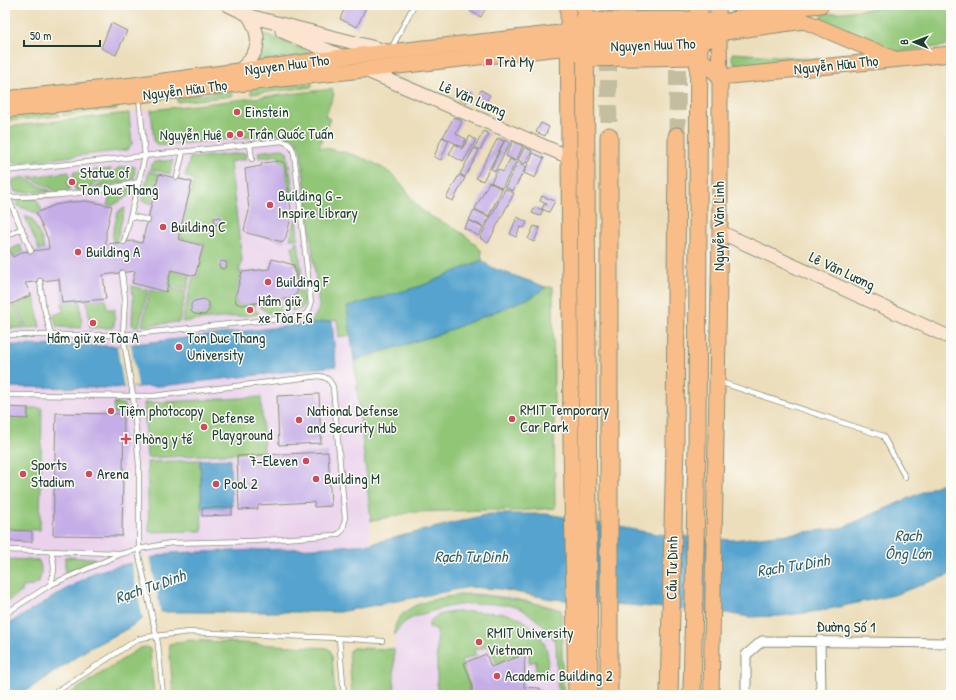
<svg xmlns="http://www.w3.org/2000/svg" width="956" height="700" font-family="'Patrick Hand',sans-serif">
	<rect width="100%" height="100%" fill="#fdfcf7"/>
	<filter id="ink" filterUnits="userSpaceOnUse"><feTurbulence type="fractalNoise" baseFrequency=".025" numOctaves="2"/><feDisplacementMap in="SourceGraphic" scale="8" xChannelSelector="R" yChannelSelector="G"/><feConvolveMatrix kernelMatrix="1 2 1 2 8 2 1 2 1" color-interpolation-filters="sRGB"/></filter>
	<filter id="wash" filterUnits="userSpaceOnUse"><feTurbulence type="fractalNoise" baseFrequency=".012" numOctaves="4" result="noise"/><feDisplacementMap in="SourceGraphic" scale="16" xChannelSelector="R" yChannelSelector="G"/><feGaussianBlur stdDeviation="0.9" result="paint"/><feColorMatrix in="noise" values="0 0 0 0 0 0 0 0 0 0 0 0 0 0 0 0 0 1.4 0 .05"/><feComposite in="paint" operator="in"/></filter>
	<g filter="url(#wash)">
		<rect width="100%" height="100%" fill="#ecdebb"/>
		<path fill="#ead1ec" d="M332,89L334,95L325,116L330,119L319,147L351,335L371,521L369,544L315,548L170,553L95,572L5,626V127Z
			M469,592L496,594L518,598L562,608L564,695H394L395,626L400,617L408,608L421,602L446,596Z"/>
		<path fill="#91c677" stroke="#588256" d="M907,5H951V45L897,52L891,51L822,22L821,18L824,14Z
			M263,33L314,54L256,61Z
			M732,53L822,59L742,68L735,65L732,59Z
			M312,82V87L251,94V89Z
			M332,89L334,95L325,116L330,119L319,147C348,152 379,160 400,182C408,191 412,203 423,211C433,219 446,223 457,230C466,235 474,243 481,250L482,260L424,285L351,335L339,337L337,320L300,325C311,322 316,317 319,307L301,152C298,140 291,135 279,134L158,146L154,142L151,110Z
			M232,91L233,96L177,102V97Z
			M117,104V109L63,116V111Z
			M59,111V116L7,121L6,117Z
			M129,113L132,144L127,150L15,163C1,160 5,138 5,127Z
			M281,149L285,150L287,152L293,191L288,192L285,165L280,161L279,155L259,158L258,152Z
			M245,153L246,159L230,162L242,260L239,272H242L235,301L236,303L241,305L254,303L255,309L260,314L182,322L193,277L197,278L205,244L180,238L194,180L185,177L190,158Z
			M173,160L170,174L150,169L152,164L154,162Z
			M132,166L135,167L134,179L130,181L93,189L118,168Z
			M112,169L88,190L76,191V188H74L76,181L73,178V172Z
			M149,171L159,174L152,204L142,201Z
			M69,172L70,178L67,181L68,184L70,186L69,192H58L29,177Z
			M23,177L52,192H15L12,182L13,180Z
			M132,188L130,195L112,206L107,205L111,192Z
			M15,199H37L42,211L36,213L18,206Z
			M125,208L116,243H113V232L118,212Z
			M25,216L32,219L42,240L44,250H39Z
			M296,218L298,239H290Z
			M298,241L303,286L300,287L298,265H294L292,246H296L295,242Z
			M20,245L23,252L13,257L9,250Z
			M171,270L190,274L187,290L167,285Z
			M132,286L148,290L139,326L134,327L132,324L133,299Z
			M546,287H553L555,508L517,511L489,510L412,512L371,521L354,360L440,334L534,296Z
			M169,288L186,292L179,322L142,326L150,290L167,294Z
			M298,291H303L304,304L301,309L292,311L290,298Z
			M34,296L40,327L26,328L17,304Z
			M106,299L107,309H115L114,326L112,328H90L87,300Z
			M280,300L281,312L267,313L260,307L259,302Z
			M80,301L82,328L57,327L53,315L63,312L62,303Z
			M15,305L24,328H5V310Z
			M261,397L264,452L147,458L144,403Z
			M114,403L123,404L125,406L126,414H114Z
			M28,408H42L40,530L5,529V418L28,419Z
			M200,460L202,531L149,532L147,462Z
			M65,557L94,558V560L65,574Z
			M5,559L36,560L39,561C42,568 42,576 38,583L32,586L23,587L22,592L5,603Z
			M469,594C501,596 530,601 561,610L563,695H558L556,644C551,631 530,612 517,607C512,605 506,605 502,605C475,601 448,605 423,614C416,616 409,619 404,623C399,627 397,631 395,635C395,632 394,628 395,626C403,600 447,597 469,594Z
			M481,612C491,613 502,612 512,615C536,623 558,652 543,676H535L536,661L529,663V651L496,663L489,645L474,651L476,655L461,661L470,685V695H437V629L429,628V623C437,609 467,612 481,612Z
			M189,640L327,648L330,650L332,655L335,695H173L169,644Z
			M146,647L150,649L154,695H68L140,648Z
			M353,648L394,649V695H352L349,654L350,650Z"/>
		<path fill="#55a3ce" stroke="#3a7081" d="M482,260L490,267L546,287L534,296L440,334L354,360L347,307L424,285Z
			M332,321L336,366L161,386L108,388L5,387V345L117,346Z
			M230,459L232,507L202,508L200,460Z
			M947,481L951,482V574L894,595L820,611L780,616L748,617L726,613L552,599L499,589L470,587L339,612H153L127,629L88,649L21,695H5V626L95,572L170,553L315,548L369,544L489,514H548L657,534L732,540L842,528Z"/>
		<path fill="#ecdebb" d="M131,344L138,386L124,389L117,346Z
			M150,556L161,614H153L143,620L131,560Z"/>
		<g id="blocks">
			<path fill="#c5ade7" d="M346,5H367L357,27L340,19Z
				M474,5H477L485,9L481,17L470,11Z
				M111,23L127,31L116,55L101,48Z
				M466,89L472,92L466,103L460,100Z
				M481,90L490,95L486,102L477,97Z
				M454,117L462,121L456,134L466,139L462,147L443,137Z
				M541,123L549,127L545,136L536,132Z
				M484,131L489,134L480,150L475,147Z
				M470,136L476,140L463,162L449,154L455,144L462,149Z
				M442,137L449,140L441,160L434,157Z
				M498,138L504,141L483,181L476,178Z
				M505,140L510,143L495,171L491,169Z
				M513,141L523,146L516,161L506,156Z
				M525,147L532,151L525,164L518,160Z
				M474,148L479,151L465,177L460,174Z
				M533,153L544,158L535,178L524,173Z
				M510,159L516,162L502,188L491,182L498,169L503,172Z
				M280,161L284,163L285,166L291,210V218L285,240L283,242L247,233L244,230L249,211L245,169L261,166L262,163Z
				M518,162L526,167L513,191L505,187Z
				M159,174L192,182L178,239L203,246L195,276L171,270L166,292L132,283L135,271L103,275L106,299L62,303L59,279L25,283L31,295L5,307V241L13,257L22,252L49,249L48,239L36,213L55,205L72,202L86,201L107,205L112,206L106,232V244L133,241L142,243Z
				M459,175L465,178L453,201L446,198Z
				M489,182L502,189L489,216L475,209Z
				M505,189L514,193L488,243L480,238Z
				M542,196L555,201L549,212L542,209L544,204L546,205L547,204L540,201Z
				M535,207L543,210L540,216L532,213Z
				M474,210L489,217L484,227L469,220Z
				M221,217V224L214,225V218Z
				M517,217L527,222L524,228L520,227L516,237L510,234Z
				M469,220L483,228L479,236L464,228Z
				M534,226L540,228L534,242L528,239Z
				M272,259L294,265L298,291L293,298L241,305L236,303L235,298L242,272L269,269Z
				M219 265a4 4 0 1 1 8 0a4 4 0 1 1-8 0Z
				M204,299L209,303V310L205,315L194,314L191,311V304L194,301Z
				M319,394L321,443L279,445L277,396Z
				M5,407L28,408V419L5,418Z
				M56,413L124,414L122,536L53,535Z
				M328,452L331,506L314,507V502L258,505V509L239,510L237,456Z
				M232,507V515L202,516V508Z
				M5,530L32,531V542L5,541Z
				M486,654L491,667L525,654L524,687L540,688V695H472V685L464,663Z"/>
		</g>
	</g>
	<g filter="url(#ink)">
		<use href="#blocks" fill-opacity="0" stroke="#868e78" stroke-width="1"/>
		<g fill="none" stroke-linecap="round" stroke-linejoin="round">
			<path stroke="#c3bea0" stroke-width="17" stroke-dasharray="17 8" stroke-linecap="butt" d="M608,5L609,136
				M677,136L678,5"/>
			<g stroke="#868e78" stroke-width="6">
				<path id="lane" d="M391,49L414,5
					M250,145L252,159
					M5,171L282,141C289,143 292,146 294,153L311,304C309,312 306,315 298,317L123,335H5
					M177,177L183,152
					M5,190L31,251
					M8,197C55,197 94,193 139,182
					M131,216L148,220
					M5,237L22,228
					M124,242L145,156L139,97
					M122,273L125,298L123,335L133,396L139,465V555L158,644L163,695
					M40,281L43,304L51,335
					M720,382L883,436L905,477
					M5,395L153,396L319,376C327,377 330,380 333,387L345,518C344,527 344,532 336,535L254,541L171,543L139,549L121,554L50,585L5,614
					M5,550L119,553
					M50,585C55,573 55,564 51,551
					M339,638L382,641
					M51,695L138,639L147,637L189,632L339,638L344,695"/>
			</g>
			<g stroke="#868e78" stroke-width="11">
				<path id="street" d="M820,640L821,695
					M746,695V655L762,641L951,643"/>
			</g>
			<g stroke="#868e78" stroke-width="15">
				<path id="secondary" d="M228,5L257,19
					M249,16L387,51
					M282,31L343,57
					M365,70L569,157
					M239,71C259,54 263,39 249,16
					M720,232L951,338"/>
			</g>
			<g stroke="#868e78" stroke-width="17">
				<path id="primary" d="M568,5L571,444L576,695
					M576,27L585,20L699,19L710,21
					M577,52L586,59L699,57L720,77L951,54
					M5,99L133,85L343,57L569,32L699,31C738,15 779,9 821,5
					M5,110L569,47L699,45L718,33L804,21L894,59
					M711,695L720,232V77L718,5"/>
			</g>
			<g stroke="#868e78" stroke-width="19">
				<path id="highway" d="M585,5L589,695
					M609,136V695
					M669,695L675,442L677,136
					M692,695L697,445L699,5"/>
			</g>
			<use href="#lane" stroke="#fff" stroke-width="4.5"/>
			<use href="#street" stroke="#fff" stroke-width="9"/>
			<use href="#secondary" stroke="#fce5d0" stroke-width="13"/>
			<use href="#primary" stroke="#f8bd89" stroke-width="15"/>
			<use href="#highway" stroke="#f8bd89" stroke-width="17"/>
		</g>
	</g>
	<g fill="#d1495b" stroke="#fdfcf7" stroke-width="1.5">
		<rect x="485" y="58" width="8" height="8" rx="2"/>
		<circle cx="237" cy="112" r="4"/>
		<circle cx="240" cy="134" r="4"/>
		<circle cx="230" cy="135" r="4"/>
		<circle cx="72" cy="182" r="4"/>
		<circle cx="270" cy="205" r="4"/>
		<circle cx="163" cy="227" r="4"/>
		<circle cx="78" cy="252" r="4"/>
		<circle cx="268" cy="282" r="4"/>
		<circle cx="250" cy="310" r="4"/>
		<circle cx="93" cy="323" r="4"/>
		<circle cx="179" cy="347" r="4"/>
		<circle cx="111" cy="411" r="4"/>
		<circle cx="512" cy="419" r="4"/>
		<circle cx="299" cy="420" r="4"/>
		<circle cx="204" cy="427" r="4"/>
		<path d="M124 433h4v4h4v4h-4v4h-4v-4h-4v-4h4z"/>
		<circle cx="306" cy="461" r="4"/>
		<circle cx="23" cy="474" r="4"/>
		<circle cx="89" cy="474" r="4"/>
		<circle cx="316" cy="479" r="4"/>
		<circle cx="216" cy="484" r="4"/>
		<circle cx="479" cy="642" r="4"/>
		<circle cx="497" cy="676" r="4"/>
	</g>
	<g text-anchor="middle" stroke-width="3" stroke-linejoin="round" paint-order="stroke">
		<g font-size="15" fill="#1f3d34" stroke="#fdfcf7">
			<text transform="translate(653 45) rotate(-2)" y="5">Nguyen Huu Tho</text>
			<text transform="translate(287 65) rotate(-7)" y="5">Nguyen Huu Tho</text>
			<text transform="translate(836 65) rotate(-6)" y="5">Nguyễn Hữu Thọ</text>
			<text transform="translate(185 90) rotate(-7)" y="5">Nguyễn Hữu Thọ</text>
			<text transform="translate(473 99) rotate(23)" y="5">Lê Văn Lương</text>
			<text transform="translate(719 226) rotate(-90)" y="5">Nguyễn Văn Linh</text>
			<text transform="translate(842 271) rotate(25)" y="5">Lê Văn Lương</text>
			<text transform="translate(672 568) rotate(-89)" y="5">Cầu Tư Dinh</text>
			<text transform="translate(846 627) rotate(1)" y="5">Đường Số 1</text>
		</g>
		<g font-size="15" fill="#1f3d34" stroke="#fdfcf7" text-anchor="start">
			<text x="497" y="67">Trà My</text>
			<text x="245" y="117">Einstein</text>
			<text x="248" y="139">Trần Quốc Tuấn</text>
			<text x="222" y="140" text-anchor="end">Nguyễn Huệ</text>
			<text x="80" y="178">Statue of<tspan x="80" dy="17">Ton Duc Thang</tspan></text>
			<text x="278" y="201">Building G -<tspan x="278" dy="17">Inspire Library</tspan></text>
			<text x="171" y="232">Building C</text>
			<text x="86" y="257">Building A</text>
			<text x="276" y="287">Building F</text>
			<text x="258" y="306">Hầm giữ<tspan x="258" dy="17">xe Tòa F,G</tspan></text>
			<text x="93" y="343" text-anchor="middle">Hầm giữ xe Tòa A</text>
			<text x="187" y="343">Ton Duc Thang<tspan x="187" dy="17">University</tspan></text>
			<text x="520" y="415">RMIT Temporary<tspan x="520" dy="17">Car Park</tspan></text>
			<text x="119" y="416">Tiệm photocopy</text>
			<text x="307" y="416">National Defense<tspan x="307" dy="17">and Security Hub</tspan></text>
			<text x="212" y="423">Defense<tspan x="212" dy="17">Playground</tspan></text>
			<text x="135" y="444">Phòng y tế</text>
			<text x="298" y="466" text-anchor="end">7-Eleven</text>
			<text x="31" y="470">Sports<tspan x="31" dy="17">Stadium</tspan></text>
			<text x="97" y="479">Arena</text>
			<text x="324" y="484">Building M</text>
			<text x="224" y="489">Pool 2</text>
			<text x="487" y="638">RMIT University<tspan x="487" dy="17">Vietnam</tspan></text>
			<text x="505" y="681">Academic Building 2</text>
		</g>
		<g font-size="16" font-style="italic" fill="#32616a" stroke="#fdfcf7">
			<text x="908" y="541">Rạch<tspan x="908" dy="18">Ông Lớn</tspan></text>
			<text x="471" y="562">Rạch Tư Dinh</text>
			<text transform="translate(793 565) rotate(-9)" y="6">Rạch Tư Dinh</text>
			<text transform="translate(150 586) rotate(-19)" y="6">Rạch Tư Dinh</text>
		</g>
	</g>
	<rect width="956" height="700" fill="none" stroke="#fdfcf7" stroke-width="20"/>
	<g transform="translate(914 42) rotate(271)" stroke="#fdfcf7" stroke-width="3" paint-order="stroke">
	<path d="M0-3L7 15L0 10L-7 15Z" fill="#1f3d34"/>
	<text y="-6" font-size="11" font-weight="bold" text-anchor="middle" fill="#1f3d34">B</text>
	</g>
	<path d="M24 40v6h76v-6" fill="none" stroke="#1f3d34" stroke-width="2"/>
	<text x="30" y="40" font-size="12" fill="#1f3d34" stroke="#fdfcf7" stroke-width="3" paint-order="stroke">50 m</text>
</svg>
